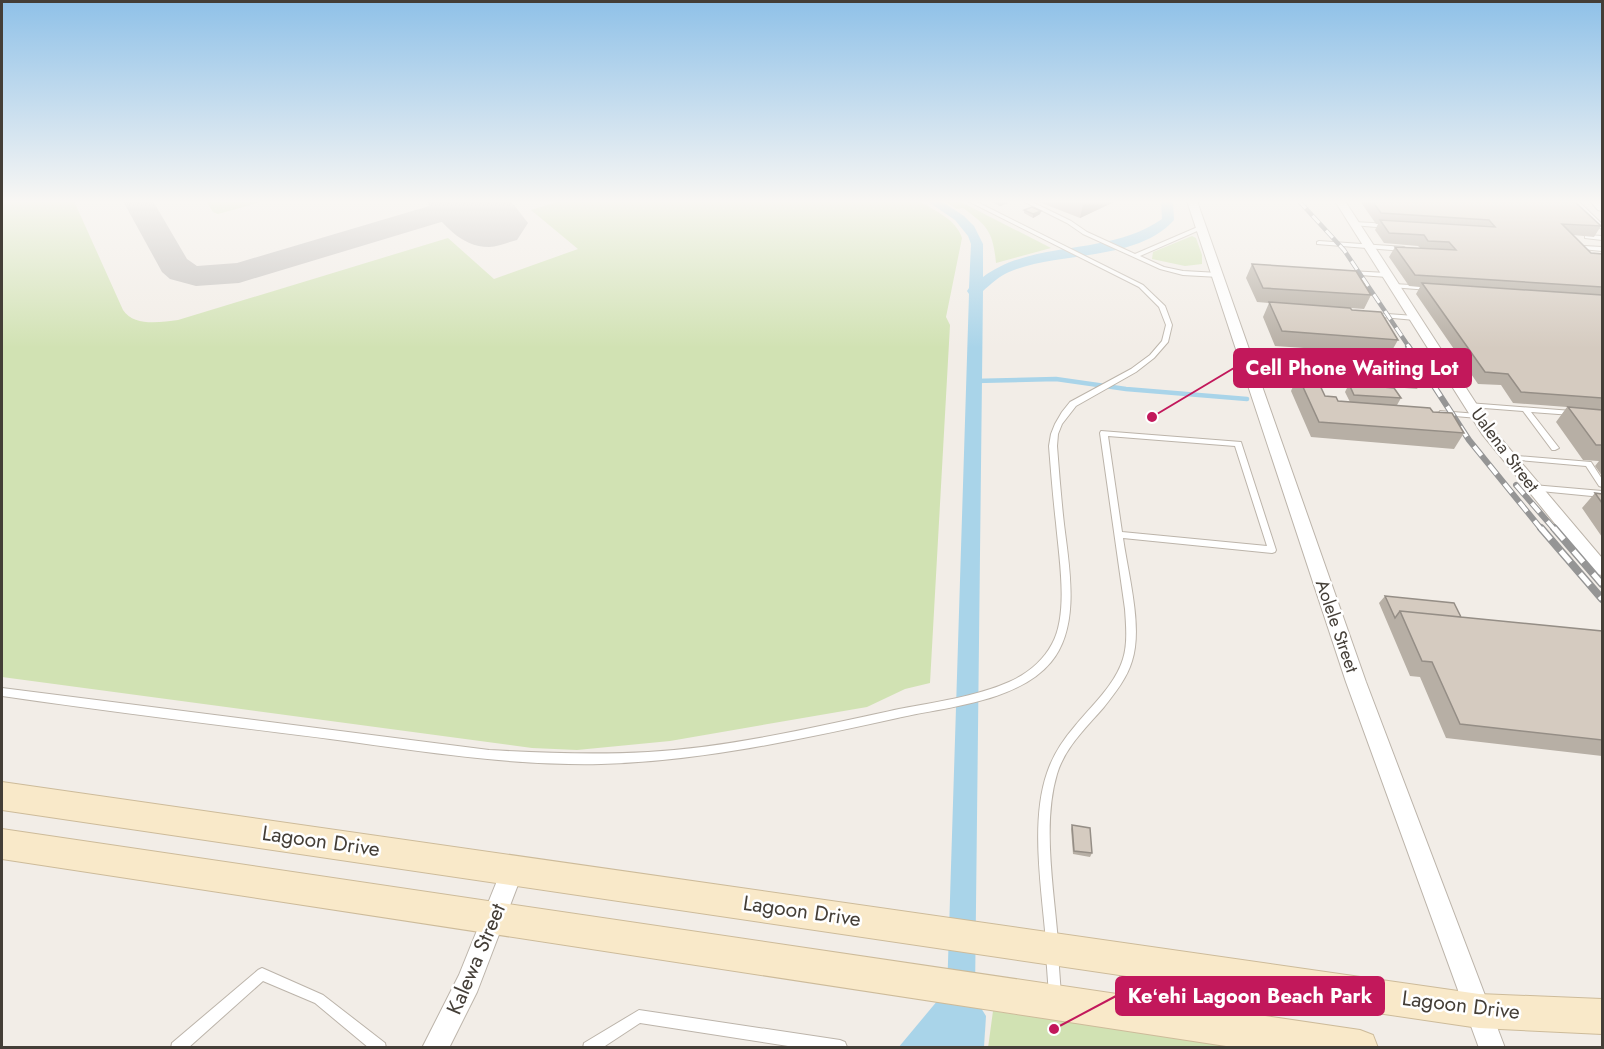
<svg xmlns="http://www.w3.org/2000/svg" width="1604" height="1049" font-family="Jost,sans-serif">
	<rect width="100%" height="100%" fill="#f2ede7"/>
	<path fill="#d1e2b3" d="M2,201H74L123,310C134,327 161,322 178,320L448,238L494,279L578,249L531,210L560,201H919C935,211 956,219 962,238L946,317L950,325L930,683L905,689L867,707L670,741L577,750L532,748L2,677Z
		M206,201H265L218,214L213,212Z
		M944,201H959L1051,248L996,263C993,232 988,226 963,208L957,209Z
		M1192,236L1196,238L1202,255V264L1185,266L1152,259L1153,252Z
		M993,1011L1240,1047L988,1048Z"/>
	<path fill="#a9d4e9" d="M938,1000L981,1008L986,1016L984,1047L898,1048Z"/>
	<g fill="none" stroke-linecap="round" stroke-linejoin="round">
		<path stroke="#a9d4e9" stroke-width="4.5" d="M974,381L1056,379L1126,389L1247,399"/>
		<path fill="#a9d4e9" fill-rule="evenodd" d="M927,201H941L964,216L974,226L983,244V277C1033,239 1108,257 1162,219L1161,201H1173L1174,220C1137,262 1057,251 1009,272C999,276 991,284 983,291L975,994L971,1004L961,1008L951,1004L947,994L969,294L967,291L969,288L971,244L968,236L955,220Z"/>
		<path fill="#c4c1be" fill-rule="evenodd" d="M123,201H153L187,259L197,266L237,263L446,201H495L491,207L239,283L196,286L170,279L162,272Z"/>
		<path fill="#c4c1be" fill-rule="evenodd" d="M426,201H511L528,223L517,240C508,242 498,247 489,247C461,247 441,223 426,201Z"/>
		<g stroke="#bcb4aa" stroke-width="2">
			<path id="lane" d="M968,201H975L1143,285L1165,306L1172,325L1168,342L1154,358L1136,372L1076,406L1062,424L1058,434L1057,446C1059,472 1061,498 1064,524C1069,566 1081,626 1051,662C1019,701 948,707 902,717C802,739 703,761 601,764C510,766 420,751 330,739C220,725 111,712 2,696V688L489,750C542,753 595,755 648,752C732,747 816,727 899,709C935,702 975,697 1009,682C1027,674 1043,661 1052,644C1069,614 1059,557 1056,523C1053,497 1051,472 1049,446L1051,434L1055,424L1062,412L1070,402L1131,369L1150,355L1162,341L1166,325L1159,307L1139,287Z
				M1023,201H1030L1071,221L1087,232L1135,254L1200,226H1204V228L1140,256L1164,267L1183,271L1219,273L1222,275L1219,277L1183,275L1160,269L1083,234L1067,223Z
				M1573,201H1578L1602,224V229L1600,228Z
				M1354,222L1389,224L1392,226L1389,228L1352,225V223Z
				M1587,235L1602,236V240L1585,238V236Z
				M1319,241L1404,247L1407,249L1404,251L1317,244V242Z
				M1584,246L1602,247V251L1582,249V247Z
				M1349,271L1387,273L1390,275L1387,277L1347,274V272Z
				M1393,284L1429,286L1432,288L1429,290L1391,287V285Z
				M1373,313L1415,316L1418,318L1415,320L1371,316L1370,315Z
				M1405,363L1447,366L1450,368L1447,370L1403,366L1402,365Z
				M1468,403L1572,411L1576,413L1572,415L1531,412L1559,448L1555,450H1552L1523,411L1471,407L1467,405Z
				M1440,411L1478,414L1482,416L1478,418L1443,415L1439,413Z
				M1101,431L1241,442L1276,550L1275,552L1272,553L1123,538C1128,574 1143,627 1132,661C1127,678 1115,693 1104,707C1086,728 1065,747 1057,774C1042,824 1054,890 1058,942L1056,946L1052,948L1056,950L1058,954L1061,995L1059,999L1055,1001L1051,999L1049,995L1046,954L1048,950L1052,948L1048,946L1046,942C1042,891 1030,822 1047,773C1053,755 1063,740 1075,726C1092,705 1115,685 1123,659C1128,643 1126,625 1125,609L1100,433ZM1108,436L1235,446L1267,546L1122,532Z
				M1505,455L1591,462L1602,479V487L1599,486L1586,466L1508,459H1505L1504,457Z
				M1533,485L1602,491V497L1530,490L1529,488L1530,486Z
				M262,968L323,995L385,1043L386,1048H369L315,1003L263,981L188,1048H171L172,1043L258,970Z
				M639,1010L840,1040L845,1042L847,1047L801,1048L640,1023L602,1048H583L584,1043Z"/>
		</g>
		<g stroke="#bcb4aa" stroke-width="2">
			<path id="street" d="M1187,201H1197L1366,682L1505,1048H1479L1346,682Z
				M1335,201H1345L1492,428L1602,558V575L1596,574L1482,434Z
				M1590,201H1601L1602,211L1598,210Z
				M513,858L521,861L524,869L477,992L449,1048H422L459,975L505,861Z"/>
		</g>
		<g stroke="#cdbb9a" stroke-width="2">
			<path id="secondary" d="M2,782L1479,994L1602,999V1034L1479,1028L2,810Z
				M2,829L1360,1030L1373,1035L1378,1048H1239L2,859Z"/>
		</g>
		<use href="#lane" fill="#fff" fill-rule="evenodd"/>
		<use href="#street" fill="#fff" fill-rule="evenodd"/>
		<use href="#secondary" fill="#f9e9c9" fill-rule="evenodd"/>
		<g stroke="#959595" stroke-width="4.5">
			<path id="rail-far2" d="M1299,201L1344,250L1409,347"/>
		</g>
		<g stroke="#959595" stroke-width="6">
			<path id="rail-far1" d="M1408,346L1469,440L1542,530
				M1516,485L1555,530"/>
		</g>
		<g stroke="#959595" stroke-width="8">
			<path id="rail" d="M1541,528L1602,599
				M1554,528L1602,584"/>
		</g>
		<use href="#rail-far2" stroke="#fff" stroke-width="3" stroke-dasharray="10" stroke-linecap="butt"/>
		<use href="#rail-far1" stroke="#fff" stroke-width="4" stroke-dasharray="12" stroke-linecap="butt"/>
		<use href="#rail" stroke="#fff" stroke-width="5" stroke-dasharray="15" stroke-linecap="butt"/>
	</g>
	<path fill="#b7afa5" d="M990,201H1008V203L1000,206Z
		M1039,201H1116L1080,218L1039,202Z
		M1360,201H1574L1601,226L1594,237L1573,235L1591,253L1602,254V476L1595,466L1599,461L1583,460L1556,422L1567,407L1513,403L1501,385L1478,384L1416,294L1420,287L1409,286L1389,257L1395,247L1420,248L1418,246L1384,243L1375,230L1378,224H1376Z
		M1024,210L1041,211L1040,214L1033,218L1024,213Z
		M1252,264L1371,295L1364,309L1351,308L1352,310L1398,340L1390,354L1275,346L1263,317L1269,303L1257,302L1246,278Z
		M1286,351L1424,378L1417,389L1318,381L1325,396L1338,401L1350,402L1345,392L1349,384L1401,398L1397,405L1433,412L1464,433L1454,449L1311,437L1291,391L1296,380L1288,379L1281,363Z
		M1595,493L1602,494V537L1582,508Z
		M1385,596L1461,617L1602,631V756L1446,738L1420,677L1410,676L1379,603Z
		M1072,825L1092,853L1090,857L1073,854L1071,829Z"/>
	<path fill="#958e86" d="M1001,201H1008V203L1000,206Z
		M1089,201H1116L1080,218L1083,204Z
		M1041,211L1040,214L1033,218V214Z"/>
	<path fill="#d5cbc0" stroke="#958e86" stroke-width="1.5" d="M1075,201H1089L1083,204Z
		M1372,201H1574L1601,226L1562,224L1591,253L1602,254V287L1415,275L1395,247L1456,250L1449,242L1428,241L1424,235L1389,233L1380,220L1495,227L1489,220L1381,213Z
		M1032,207L1041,211L1033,214L1024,210Z
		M1252,264L1356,271L1371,295L1263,288Z
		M1422,283L1602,295V398L1521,392L1508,374L1485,372Z
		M1269,302L1350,308L1352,310L1381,312L1398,340L1282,331Z
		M1298,376L1316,377L1325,396L1336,397L1338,401L1430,408L1433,412L1452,413L1464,433L1319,422Z
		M1349,384L1394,388L1401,398L1354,395Z
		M1568,407L1602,410V445H1596Z
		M1595,493L1602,494V503Z
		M1385,596L1454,603L1461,617L1400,611L1395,618Z
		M1400,611L1602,631V740L1460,724L1432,662L1422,661Z
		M1072,825L1090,828L1092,853L1074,851Z"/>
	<linearGradient id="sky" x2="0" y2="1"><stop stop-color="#8fc1e8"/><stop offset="0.58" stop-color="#f9f7f4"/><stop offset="1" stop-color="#f9f7f4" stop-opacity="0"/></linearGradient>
	<rect width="1604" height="348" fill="url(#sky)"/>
	<g text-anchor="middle" stroke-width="5" stroke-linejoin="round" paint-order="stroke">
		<g font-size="18" fill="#443e37" stroke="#fff">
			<text transform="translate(1505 450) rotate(53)" y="6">Ualena Street</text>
			<text transform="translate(1337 626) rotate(71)" y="6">Aolele Street</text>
		</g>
		<g font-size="21" fill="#443e37" stroke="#fff">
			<text transform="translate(321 841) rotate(8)" y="7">Lagoon Drive</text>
			<text transform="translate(802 911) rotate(8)" y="7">Lagoon Drive</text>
			<text transform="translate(476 959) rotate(-67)" y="7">Kalewa Street</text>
			<text transform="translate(1461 1005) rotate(7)" y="7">Lagoon Drive</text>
		</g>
	</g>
	<path fill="none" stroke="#c2185b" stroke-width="2" d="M1152 417L1234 368M1054 1029L1116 996"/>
	<g fill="#c2185b" stroke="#fff" stroke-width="2">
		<circle cx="1152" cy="417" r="6"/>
		<circle cx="1054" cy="1029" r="6"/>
	</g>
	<g fill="#c2185b" stroke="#c2185b" stroke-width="2">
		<rect x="1234" y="349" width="237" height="38" rx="6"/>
		<rect x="1116" y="977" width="268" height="38" rx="6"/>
	</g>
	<g font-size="20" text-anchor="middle" font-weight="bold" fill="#fff">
		<text x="1352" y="375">Cell Phone Waiting Lot</text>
		<text x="1250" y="1003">Keʻehi Lagoon Beach Park</text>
	</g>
	<rect width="1604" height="1049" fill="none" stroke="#443e37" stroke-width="6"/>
</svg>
